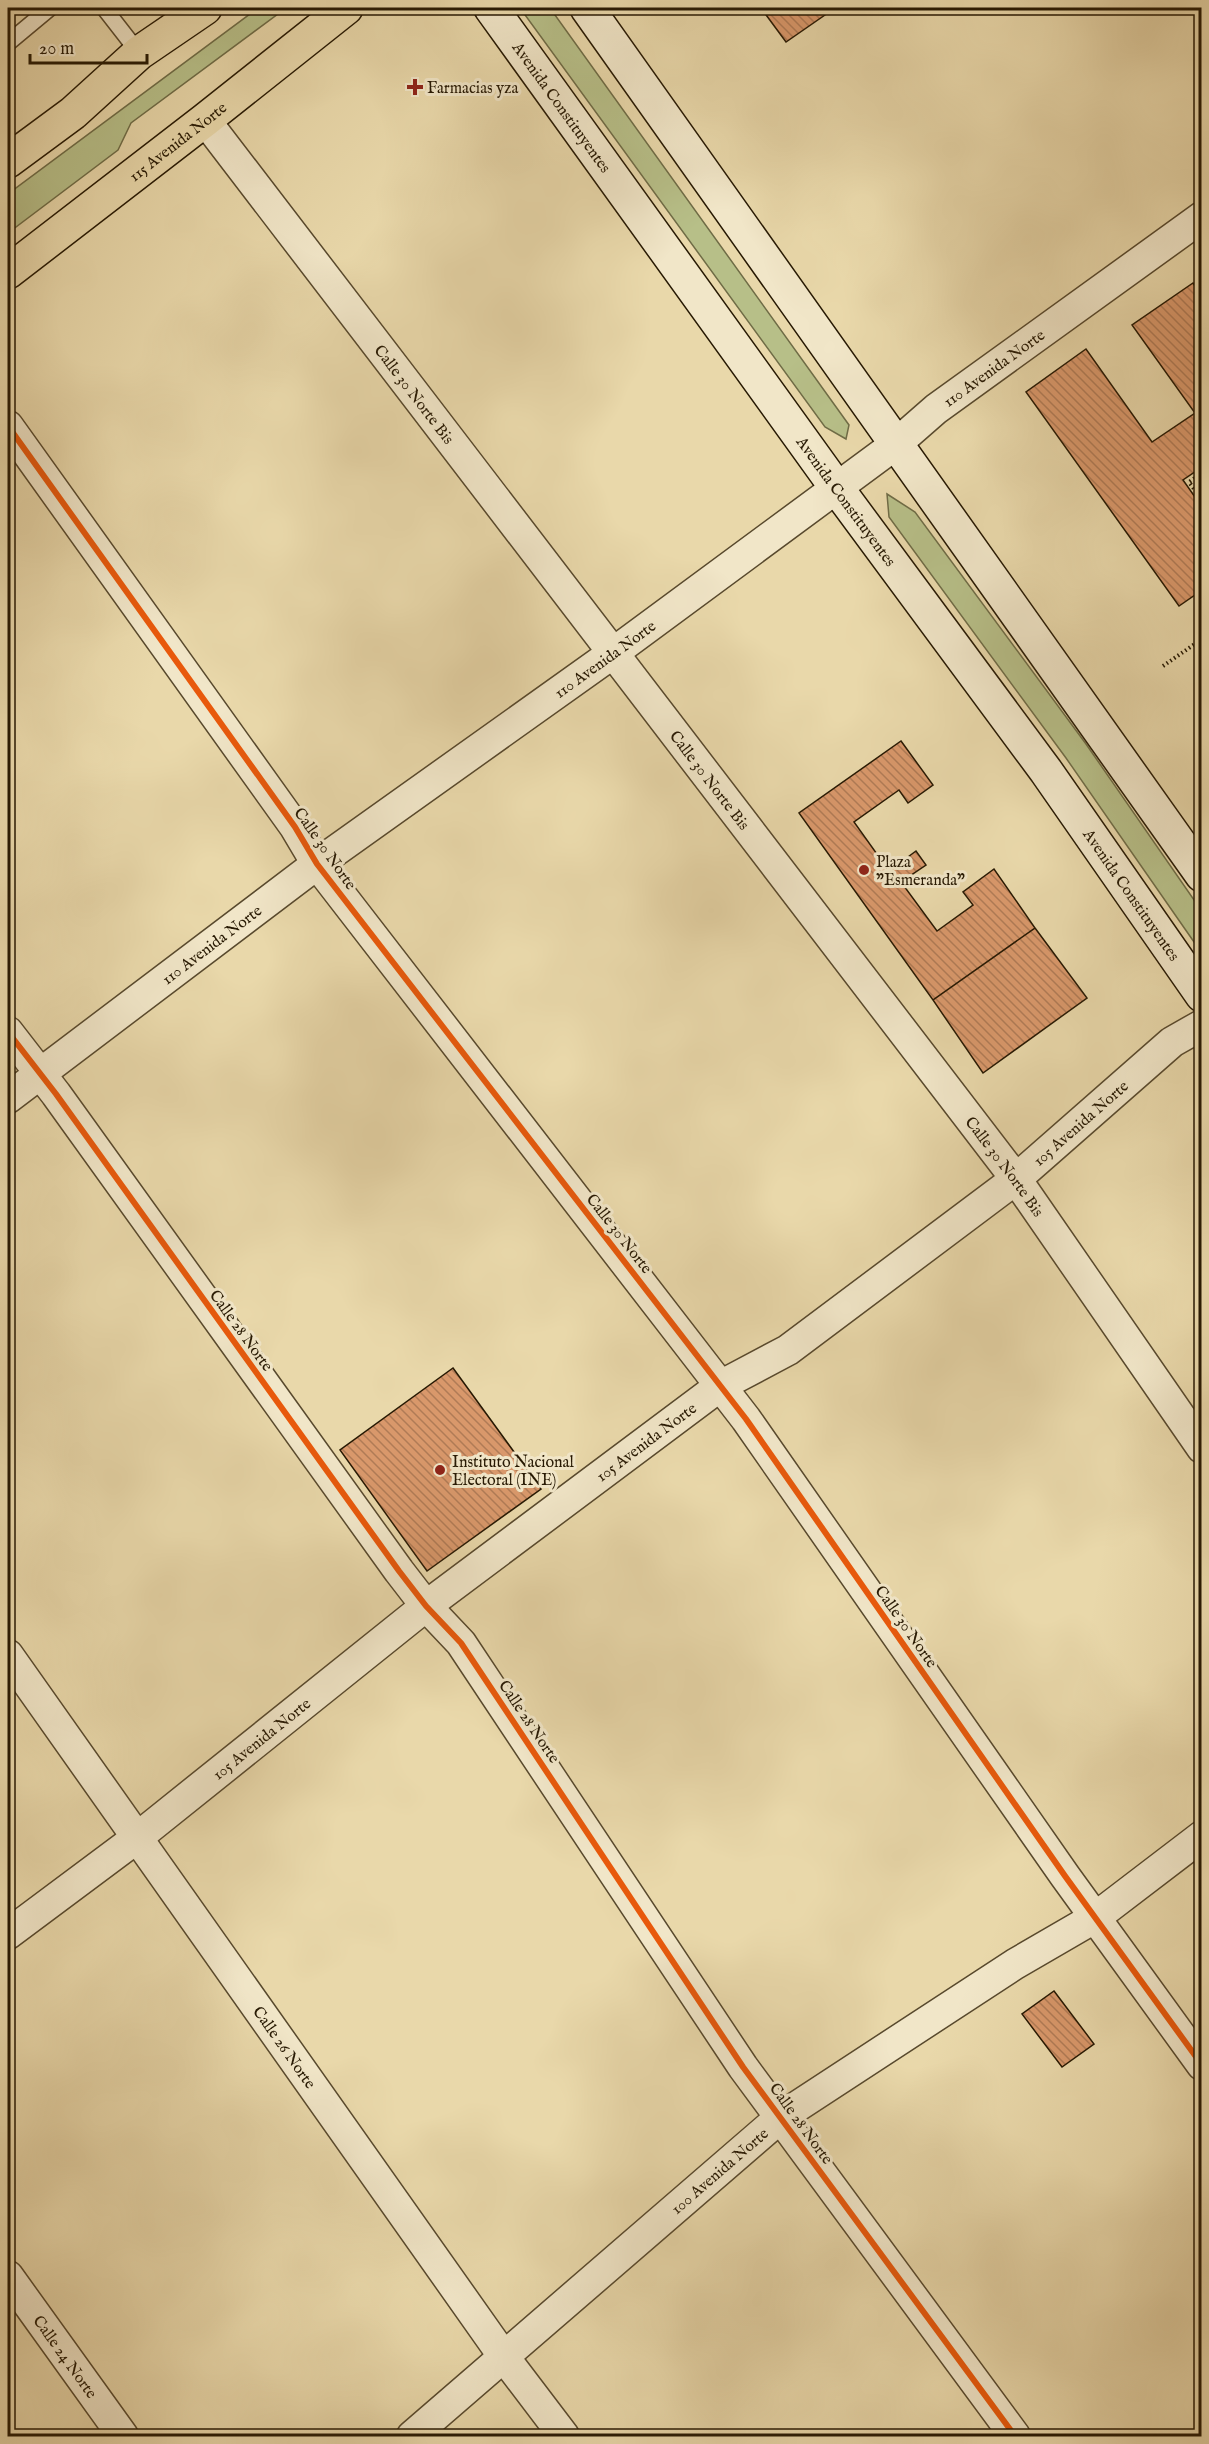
<svg xmlns="http://www.w3.org/2000/svg" width="1209" height="2444" font-family="'IM FELL English',serif">
	<defs>
		<pattern id="building-back-hatch" width="6" height="6" patternUnits="userSpaceOnUse" patternTransform="scale(1.5)"><rect width="6" height="6" fill="#d9986b"/><path d="M-1 5l2 2M0 0l6 6M5-1l2 2" fill="none" stroke="#b07b56"/></pattern>
	</defs>
	<rect width="100%" height="100%" fill="#e9d8aa"/>
	<filter id="stains"><feTurbulence type="fractalNoise" baseFrequency=".00333" numOctaves="4"/><feColorMatrix values="0 0 0 0 .2 0 0 0 0 .09 0 0 0 0 .02 0 0 0 .5 -.17"/></filter>
	<radialGradient id="worn" r=".72"><stop offset=".6" stop-color="#630" stop-opacity="0"/><stop offset="1" stop-color="#630" stop-opacity=".3"/></radialGradient>
	<path fill="#b7bf88" stroke="#6f6c46" stroke-width="1.5" d="M258,8H286L131,123L118,150L8,233V194Z
		M520,8H550L849,425L846,439L825,427Z
		M887,494L915,512L1086,744L1201,910V952L1066,758L889,517Z"/>
	<path fill="url(#building-back-hatch)" stroke="#271903" stroke-width="1.5" d="M761,8H835L786,42Z
		M1193,283L1202,296V467L1183,480L1202,507V590L1179,606L1026,392L1086,349L1152,442L1195,413L1132,325Z
		M901,741L933,785L908,803L899,790L854,822L889,871L916,851L926,865L901,882L937,931L973,905L963,892L994,869L1035,928L933,1000L799,813Z
		M1035,928L1087,998L983,1073L933,1000Z
		M453,1368L541,1489L427,1571L340,1450Z
		M1054,1991L1094,2044L1062,2067L1022,2014Z"/>
	<g fill="none" stroke-linecap="round" stroke-linejoin="round">
		<g stroke="#58492d" stroke-width="18">
			<path id="service" d="M104,8L139,53
				M8,43L50,8"/>
		</g>
		<g stroke="#58492d" stroke-width="33">
			<g id="minor">
				<path id="s1" d="M205,120L1016,1179L1202,1448"/>
				<path d="M8,426L295,827L317,864L746,1419L1065,1876L1202,2065"/>
				<path d="M8,1032L56,1094L399,1571L426,1606L461,1643L743,2067L1015,2436"/>
				<path id="s2" d="M8,1098L317,864L613,653L896,444L936,409L1202,217"/>
				<path id="s3" d="M8,1655L504,2357L564,2436"/>
				<path id="s4" d="M8,1934L138,1837L426,1606L720,1386L788,1350L1016,1179L1172,1042L1202,1025"/>
				<path id="s5" d="M8,2276L123,2436"/>
				<path id="s6" d="M412,2436L781,2117L1015,1964L1096,1917L1202,1836"/>
			</g>
		</g>
		<g stroke="#271903" stroke-width="36">
			<g id="secondary">
				<path id="s7" d="M491,8L836,487L1046,771L1202,995"/>
				<path d="M587,8L1202,875"/>
			</g>
		</g>
		<g stroke="#271903" stroke-width="36">
			<g id="primary">
				<path d="M8,161L73,113L139,53L205,8"/>
				<path id="s8" d="M8,272L205,120L346,8"/>
			</g>
		</g>
		<path stroke="#271903" stroke-width="4" stroke-dasharray="1.5 3" stroke-linecap="butt" d="M1202,473L1189,482L1202,500
			M1163,666L1202,639"/>
		<use href="#service" stroke="#f1e6c8" stroke-width="15"/>
		<use href="#minor" stroke="#f1e6c8" stroke-width="30"/>
		<use href="#secondary" stroke="#f1e6c8" stroke-width="33"/>
		<use href="#primary" stroke="#e9d8aa" stroke-width="33"/>
		<g stroke="#f1e6c8" stroke-width="10">
			<path id="cycleway" d="M8,426L295,827L317,864L746,1419L1065,1876L1202,2065
				M8,1032L56,1094L399,1571L426,1606L461,1643L743,2067L1015,2436"/>
		</g>
		<use href="#cycleway" stroke="#e8590c" stroke-width="6"/>
	</g>
	<g fill="#8f2418" stroke="#f1e6c8" stroke-width="2">
		<path d="M412 78h6v6h6v6h-6v6h-6v-6h-6v-6h6z"/>
		<circle cx="864" cy="870" r="6"/>
		<circle cx="440" cy="1470" r="6"/>
	</g>
	<g text-anchor="middle" stroke-width="6" stroke-linejoin="round" paint-order="stroke">
		<g font-size="16" fill="#271903" stroke="#f1e6c8" text-anchor="start">
			<text x="427" y="93">Farmacias yza</text>
			<text x="876" y="867">Plaza<tspan x="876" dy="18">"Esmeranda"</tspan></text>
			<text x="452" y="1467">Instituto Nacional<tspan x="452" dy="18">Electoral (INE)</tspan></text>
		</g>
		<g font-size="16" fill="#271903" stroke="#f1e6c8">
			<text dy="6" stroke="none"><textPath href="#s7" startOffset="122">Avenida Constituyentes</textPath></text>
			<text dy="6" stroke="none"><textPath href="#s8" startOffset="214">115 Avenida Norte</textPath></text>
			<text dy="6" stroke="none"><textPath href="#s2" startOffset="1227">110 Avenida Norte</textPath></text>
			<text dy="6" stroke="none"><textPath href="#s1" startOffset="345">Calle 30 Norte Bis</textPath></text>
			<text dy="6" stroke="none"><textPath href="#s7" startOffset="608">Avenida Constituyentes</textPath></text>
			<text dy="6" stroke="none"><textPath href="#s2" startOffset="741">110 Avenida Norte</textPath></text>
			<text dy="6" stroke="none"><textPath href="#s1" startOffset="831">Calle 30 Norte Bis</textPath></text>
			<text transform="translate(326 848) rotate(55)" y="6">Calle 30 Norte</text>
			<text dy="6" stroke="none"><textPath href="#s7" startOffset="1094">Avenida Constituyentes</textPath></text>
			<text dy="6" stroke="none"><textPath href="#s2" startOffset="255">110 Avenida Norte</textPath></text>
			<text dy="6" stroke="none"><textPath href="#s4" startOffset="1346">105 Avenida Norte</textPath></text>
			<text dy="6" stroke="none"><textPath href="#s1" startOffset="1317">Calle 30 Norte Bis</textPath></text>
			<text transform="translate(620 1233) rotate(52)" y="6">Calle 30 Norte</text>
			<text transform="translate(242 1330) rotate(54)" y="6">Calle 28 Norte</text>
			<text dy="6" stroke="none"><textPath href="#s4" startOffset="806">105 Avenida Norte</textPath></text>
			<text transform="translate(907 1626) rotate(55)" y="6">Calle 30 Norte</text>
			<text transform="translate(530 1721) rotate(56)" y="6">Calle 28 Norte</text>
			<text dy="6" stroke="none"><textPath href="#s4" startOffset="320">105 Avenida Norte</textPath></text>
			<text dy="6" stroke="none"><textPath href="#s3" startOffset="480">Calle 26 Norte</textPath></text>
			<text transform="translate(802 2123) rotate(54)" y="6">Calle 28 Norte</text>
			<text dy="6" stroke="none"><textPath href="#s6" startOffset="406">100 Avenida Norte</textPath></text>
			<text dy="6" stroke="none"><textPath href="#s5" startOffset="99">Calle 24 Norte</textPath></text>
		</g>
	</g>
	<rect width="1209" height="2444" fill="none" stroke="#e9d8aa" stroke-width="30"/>
	<rect x="9" y="9" width="1191" height="2426" fill="none" stroke="#271903" stroke-width="3"/>
	<rect x="15" y="15" width="1179" height="2414" fill="none" stroke="#271903" stroke-width="1.5"/>
	<path d="M30 54v9h117v-9" fill="none" stroke="#271903" stroke-width="3"/>
	<text x="39" y="54" font-size="18" fill="#271903" stroke="#f1e6c8" stroke-width="4.5" paint-order="stroke">20 m</text>
	<rect width="100%" height="100%" filter="url(#stains)"/>
	<rect width="100%" height="100%" fill="url(#worn)"/>
</svg>
